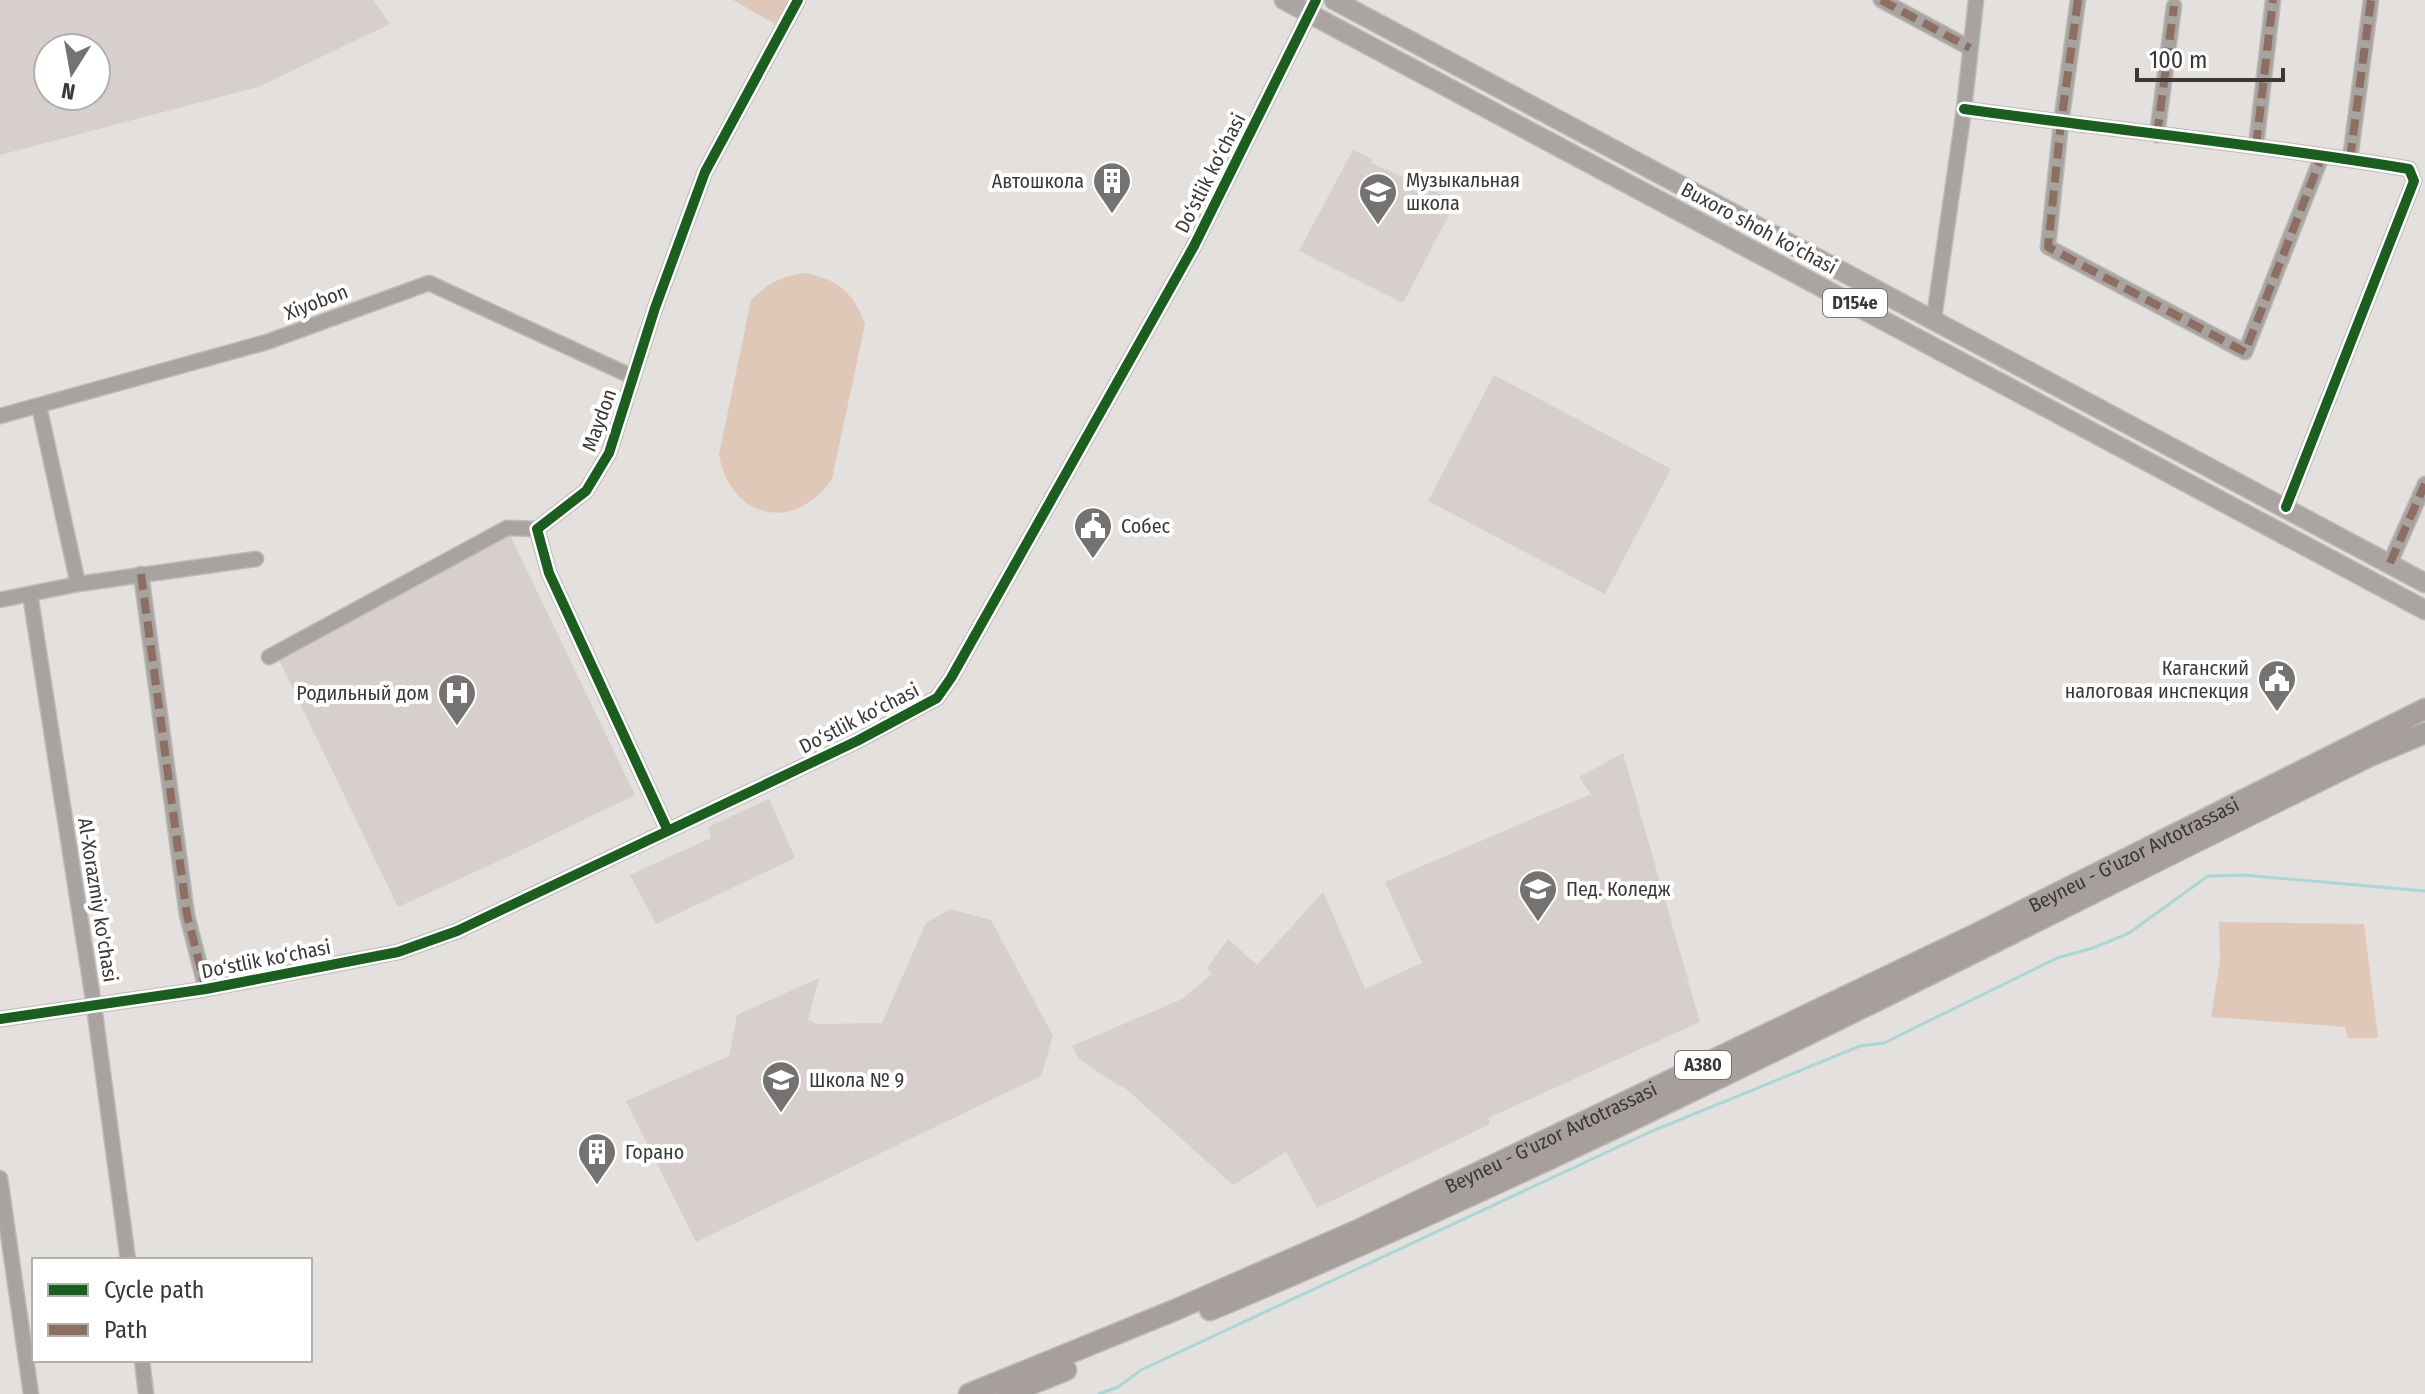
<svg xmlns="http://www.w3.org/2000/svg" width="2425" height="1394" font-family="'Fira Sans Condensed',sans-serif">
	<rect width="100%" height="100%" fill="#e3e0de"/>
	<path fill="#d6cfcb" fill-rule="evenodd" d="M0,0H373L390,24L258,87L0,155ZM48,48H96V96H48Z
		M1353,150L1372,159L1371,163L1456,201L1403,303L1299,251Z
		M1494,375L1671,469L1605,594L1428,501Z
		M509,533L635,795L503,859L398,907L279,660Z
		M1623,753L1700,1022L1488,1118L1490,1124L1317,1208L1286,1152L1233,1185L1125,1088L1116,1084L1079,1059L1072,1046L1182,999L1212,974L1207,968L1228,939L1257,965L1323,892L1365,989L1422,963L1385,882L1591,794L1579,777Z
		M769,799L795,858L656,924L630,875L711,838L708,827Z
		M950,909L991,920L1053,1036L1041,1076L696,1242L626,1101L729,1056L737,1015L819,978L808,1020L817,1024L882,1023L926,923Z"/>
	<path fill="#e0c8b8" d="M733,0H789L775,24Z
		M805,273C839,280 852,291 865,324L832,479C795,533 731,520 719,455L751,300C768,283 782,276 805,273Z
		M2219,922L2364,924L2378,1038H2348L2345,1027L2211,1017L2220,960Z"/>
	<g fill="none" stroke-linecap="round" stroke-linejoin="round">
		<path stroke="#acd6d6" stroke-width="3" d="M1099,1394L1118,1387L1141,1370L1650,1132L1860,1046L1884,1043L2057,958L2093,948L2129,933L2208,876L2243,875L2425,891"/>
		<g stroke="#bdbbba" stroke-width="17">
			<path id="minor" d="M1881,0L1970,48
				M2078,0L2061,123L2048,247L2245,352L2322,156
				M1964,109C2112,130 2261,144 2409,169L2414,181L2286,507
				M2157,135L2174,6
				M2256,146L2273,0
				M2350,159L2371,0
				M1934,318L1964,109L1976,0
				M39,406L78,584
				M0,416L267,342L429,283L633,377
				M2390,563L2425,484
				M141,574L187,915L206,989
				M30,594L94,1006L128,1260
				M0,600L78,584L256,559
				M269,657L507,528L537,529
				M668,831L549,573L537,529L586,491L609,453L655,308L705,172L798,0
				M0,1019L206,989L398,952L457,931L857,741L937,698L951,678L1194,246L1316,0
				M0,1178L31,1394
				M142,1360L146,1394"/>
		</g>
		<g stroke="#bdbbba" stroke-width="21">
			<path id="major" d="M1284,0L2425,610
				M1334,0L2425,583"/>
		</g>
		<g stroke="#bdbbba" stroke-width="23">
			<g id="highway">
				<path d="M1210,1310C1605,1145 1985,944 2370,756L2425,733"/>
				<path id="s1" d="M969,1394L1175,1310L1356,1231L1978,933L2425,709"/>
				<path d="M1007,1394L1066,1370"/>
			</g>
		</g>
		<use href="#minor" stroke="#a8a39e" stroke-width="14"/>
		<use href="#major" stroke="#aaa4a2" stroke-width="18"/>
		<use href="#highway" stroke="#a69f9b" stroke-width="20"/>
		<path stroke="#8d6e63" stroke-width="8" stroke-dasharray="16 8" stroke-linecap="butt" d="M1881,0L1970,48
			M2078,0L2061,123L2048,247L2245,352L2322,156
			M2157,135L2174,6
			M2256,146L2273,0
			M2350,159L2371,0
			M2390,563L2425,484
			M141,574L187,915L206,989"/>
		<g stroke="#fff" stroke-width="15">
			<path id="cycleway" d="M1964,109C2112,130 2261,144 2409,169L2414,181L2286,507
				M668,831L549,573L537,529L586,491L609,453L655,308L705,172L798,0
				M0,1019L206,989L398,952L457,931L857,741L937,698L951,678L1194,246L1316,0"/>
		</g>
		<use href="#cycleway" stroke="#1b5e20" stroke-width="10"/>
	</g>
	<defs>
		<g id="building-pin" transform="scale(2)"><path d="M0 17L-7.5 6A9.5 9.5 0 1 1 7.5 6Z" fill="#757372" stroke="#fff"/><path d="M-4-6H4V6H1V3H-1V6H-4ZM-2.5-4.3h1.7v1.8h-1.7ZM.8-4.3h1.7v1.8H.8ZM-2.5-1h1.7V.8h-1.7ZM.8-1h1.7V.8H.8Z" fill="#fff"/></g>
		<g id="school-pin" transform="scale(2)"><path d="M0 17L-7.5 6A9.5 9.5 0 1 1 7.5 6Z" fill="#757372" stroke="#fff"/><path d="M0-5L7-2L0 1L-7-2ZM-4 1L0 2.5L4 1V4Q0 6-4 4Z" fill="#fff"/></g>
		<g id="civic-pin" transform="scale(2)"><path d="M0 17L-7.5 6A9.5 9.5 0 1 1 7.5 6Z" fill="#757372" stroke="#fff"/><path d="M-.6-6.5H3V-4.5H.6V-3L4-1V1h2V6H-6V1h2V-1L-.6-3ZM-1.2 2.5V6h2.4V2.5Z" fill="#fff"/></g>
		<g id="hospital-pin" transform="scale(2)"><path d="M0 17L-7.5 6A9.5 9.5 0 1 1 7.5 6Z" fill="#757372" stroke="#fff"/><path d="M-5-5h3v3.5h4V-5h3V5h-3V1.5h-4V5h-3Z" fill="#fff"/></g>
		<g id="university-pin" transform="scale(2)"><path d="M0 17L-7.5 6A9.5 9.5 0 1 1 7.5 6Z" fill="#757372" stroke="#fff"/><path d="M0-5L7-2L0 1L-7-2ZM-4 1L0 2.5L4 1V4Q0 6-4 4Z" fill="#fff"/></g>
	</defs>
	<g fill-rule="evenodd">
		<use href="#building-pin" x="1112" y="181"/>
		<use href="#school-pin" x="1378" y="192"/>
		<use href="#civic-pin" x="1093" y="526"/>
		<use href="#civic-pin" x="2277" y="679"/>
		<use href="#hospital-pin" x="457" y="693"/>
		<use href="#university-pin" x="1538" y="889"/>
		<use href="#school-pin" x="781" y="1080"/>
		<use href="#building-pin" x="597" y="1152"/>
	</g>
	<g text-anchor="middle" stroke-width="8" stroke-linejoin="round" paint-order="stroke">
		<g fill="#fff" stroke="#757474" stroke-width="2">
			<rect x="1823" y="289" width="64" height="28" rx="6"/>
			<rect x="1675" y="1051" width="56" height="28" rx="6"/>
		</g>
		<g font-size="18" font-weight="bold" fill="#3a3938">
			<text x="1855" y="309">D154e</text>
			<text x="1703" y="1071">A380</text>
		</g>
		<g font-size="20" fill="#3a3938" stroke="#fff">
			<text transform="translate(1210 173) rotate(-63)" y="7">Do‘stlik ko‘chasi</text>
			<text transform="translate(1759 228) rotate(28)" y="7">Buxoro shoh ko'chasi</text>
			<text transform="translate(316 302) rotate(-21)" y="7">Xiyobon</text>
			<text transform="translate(599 420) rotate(-70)" y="7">Maydon</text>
			<text transform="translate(859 718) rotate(-27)" y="7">Do‘stlik ko‘chasi</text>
			<text dy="7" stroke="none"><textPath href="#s1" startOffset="1284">Beyneu - G'uzor Avtotrassasi</textPath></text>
			<text transform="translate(98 900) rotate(81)" y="7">Al-Xorazmiy ko'chasi</text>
			<text transform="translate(266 959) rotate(-11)" y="7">Do‘stlik ko‘chasi</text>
			<text dy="7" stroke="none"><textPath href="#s1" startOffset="636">Beyneu - G'uzor Avtotrassasi</textPath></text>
		</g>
		<g font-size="20" fill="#3a3938" stroke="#fff" text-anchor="start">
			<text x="1406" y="187">Музыкальная<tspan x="1406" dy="23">школа</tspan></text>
			<text x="1084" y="188" text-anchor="end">Автошкола</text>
			<text x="1121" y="533">Собеc</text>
			<text x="2249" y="675" text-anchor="end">Каганский<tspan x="2249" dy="23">налоговая инспекция</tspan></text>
			<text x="429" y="700" text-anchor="end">Родильный дом</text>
			<text x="1566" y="896">Пед. Коледж</text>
			<text x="809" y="1087">Школа № 9</text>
			<text x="625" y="1159">Горано</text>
		</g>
	</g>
	<rect x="32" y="1258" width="280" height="104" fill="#ffffff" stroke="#b0b0af" stroke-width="2"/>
	<rect x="48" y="1284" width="40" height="12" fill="#1b5e20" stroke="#b0b0af" stroke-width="2"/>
	<text x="104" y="1298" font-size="24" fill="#3a3938">Cycle path</text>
	<rect x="48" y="1324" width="40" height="12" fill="#8d6e63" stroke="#b0b0af" stroke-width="2"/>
	<text x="104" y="1338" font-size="24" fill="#3a3938">Path</text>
	<g transform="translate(72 72) rotate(191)"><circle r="38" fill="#ffffff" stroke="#b0b0af" stroke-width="2"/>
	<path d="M0-6L14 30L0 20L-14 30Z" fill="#757372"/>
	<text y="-12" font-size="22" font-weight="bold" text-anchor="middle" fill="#3a3938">N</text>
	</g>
	<path d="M2137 68v12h146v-12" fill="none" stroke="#3a3938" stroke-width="4"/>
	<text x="2149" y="68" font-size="24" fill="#3a3938" stroke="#ffffff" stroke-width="6" paint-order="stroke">100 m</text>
</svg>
